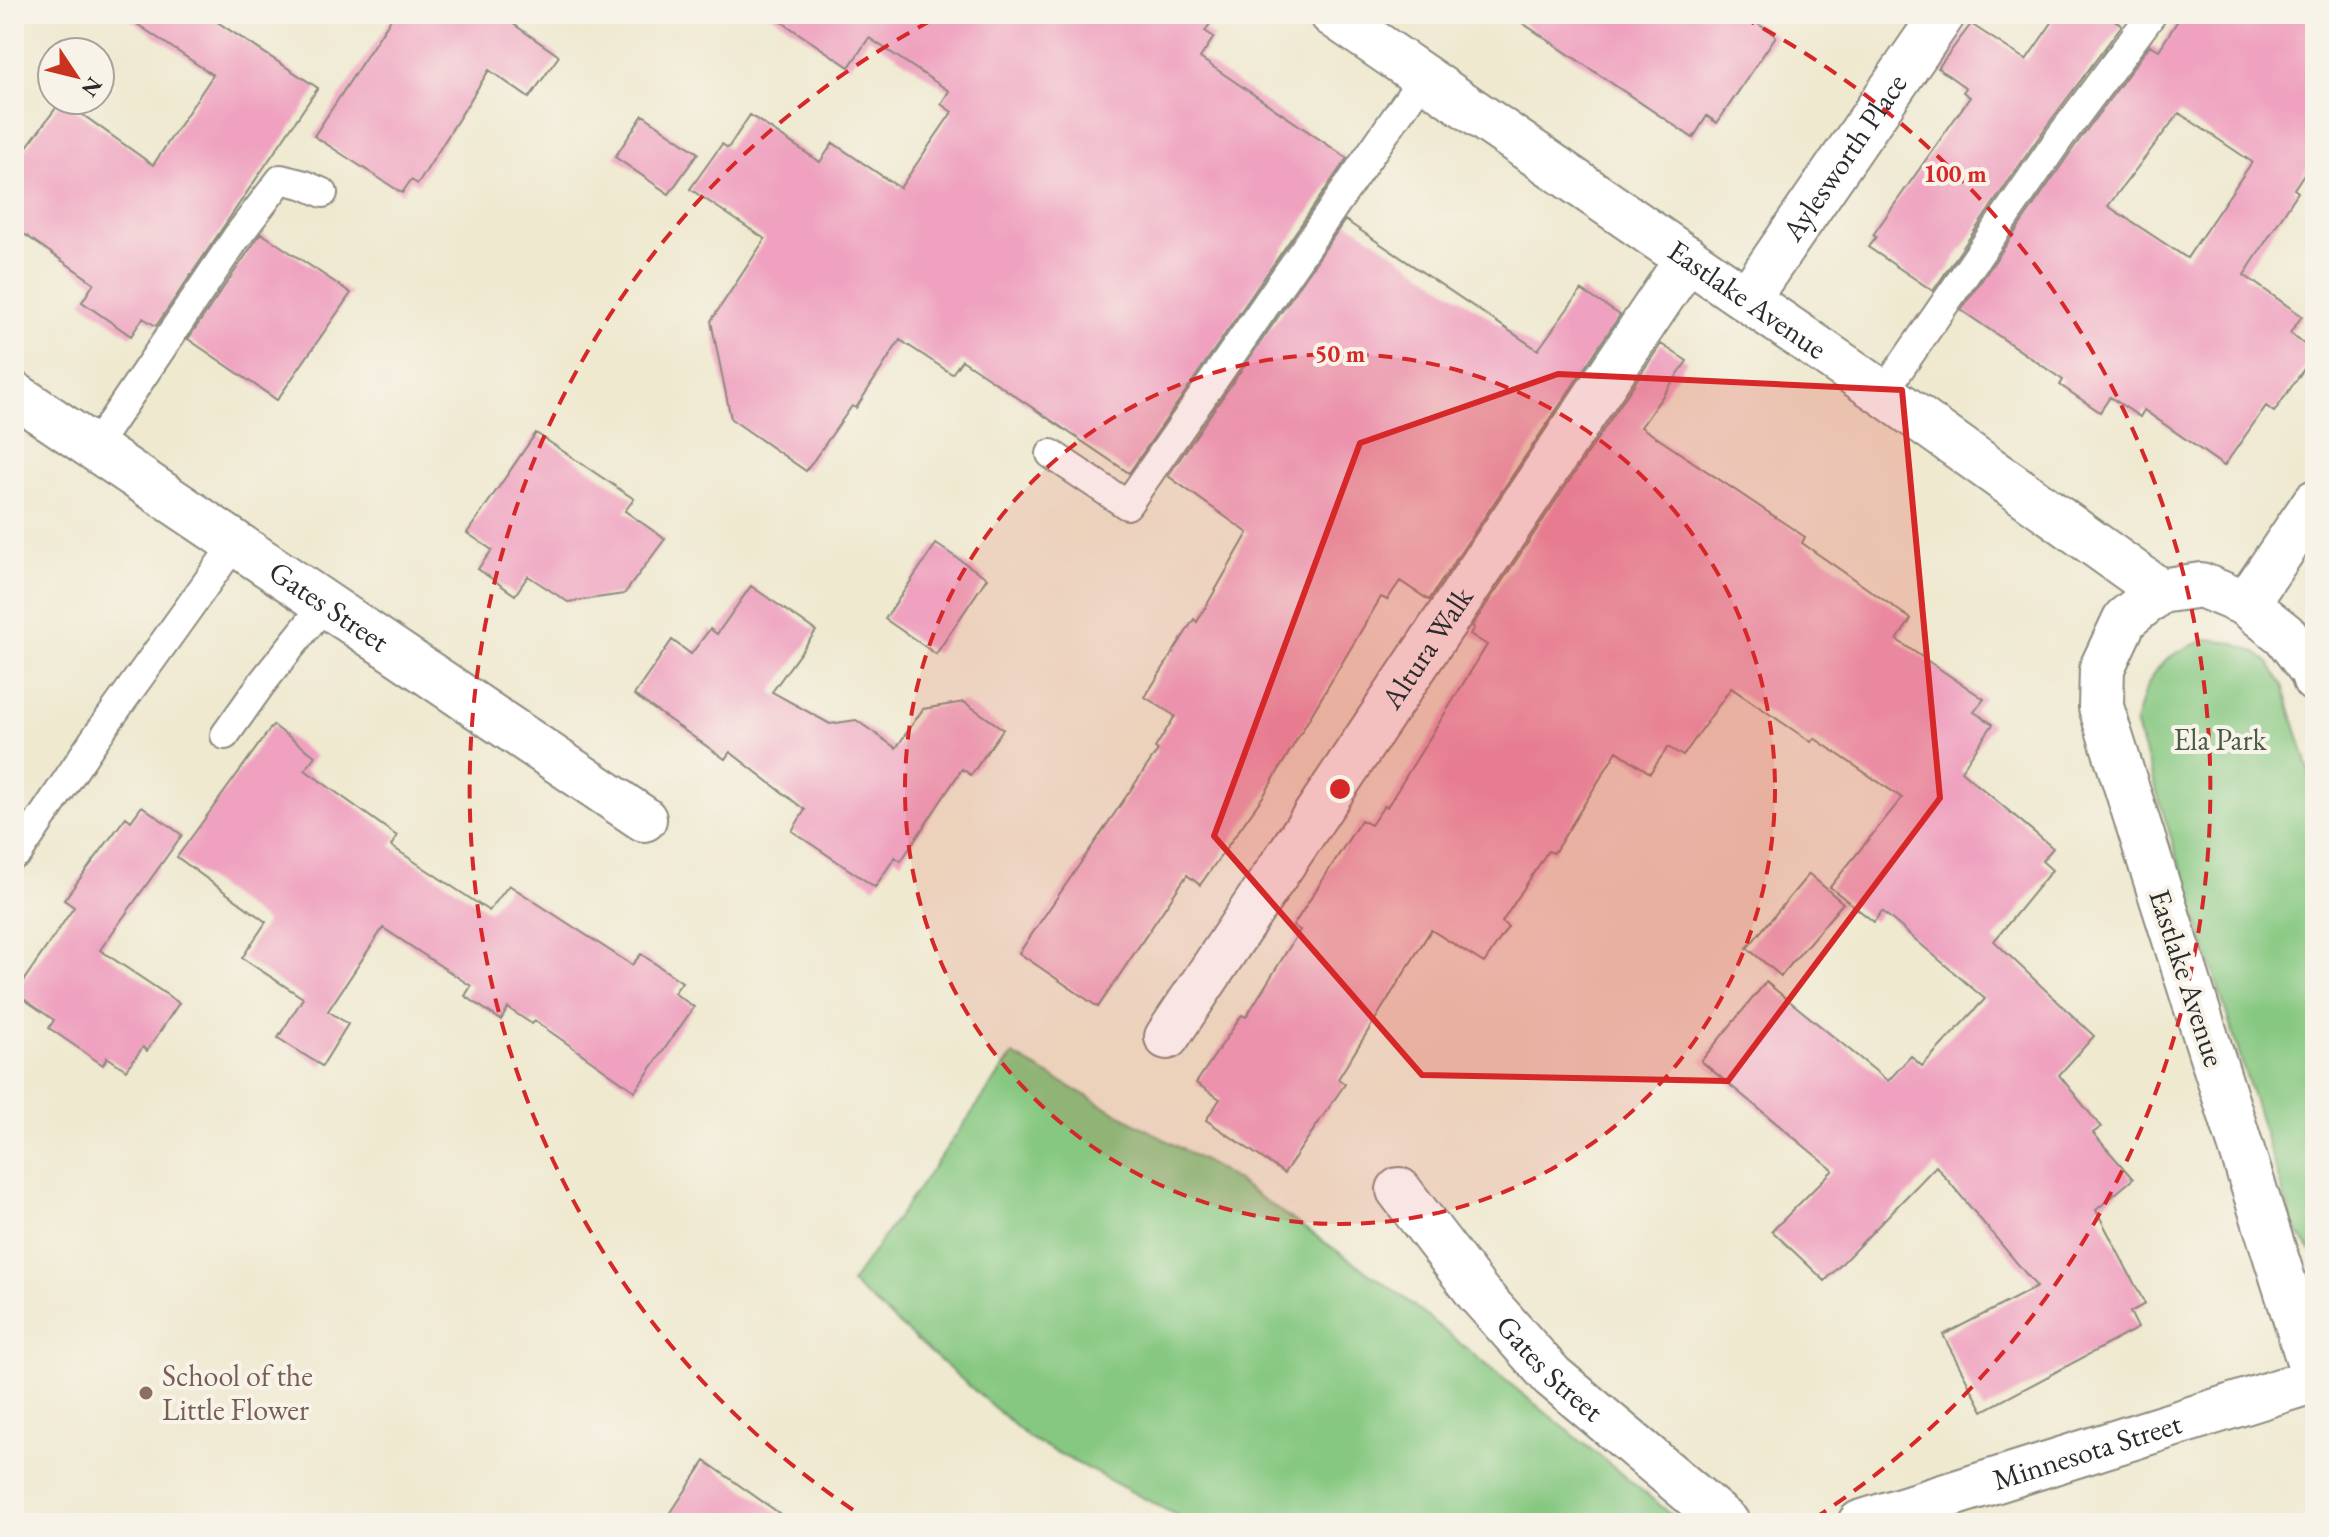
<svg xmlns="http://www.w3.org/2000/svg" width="2329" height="1537" font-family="'EB Garamond',serif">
	<rect width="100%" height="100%" fill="#f7f3e8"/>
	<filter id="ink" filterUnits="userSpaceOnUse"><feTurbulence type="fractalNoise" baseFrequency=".0125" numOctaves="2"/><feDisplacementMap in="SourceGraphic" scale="16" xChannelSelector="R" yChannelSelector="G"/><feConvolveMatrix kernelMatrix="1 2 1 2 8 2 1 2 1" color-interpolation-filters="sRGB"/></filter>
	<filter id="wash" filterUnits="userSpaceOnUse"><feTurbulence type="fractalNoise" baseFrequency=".006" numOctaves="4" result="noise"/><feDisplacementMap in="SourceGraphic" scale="32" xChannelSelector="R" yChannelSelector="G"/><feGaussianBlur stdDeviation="1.8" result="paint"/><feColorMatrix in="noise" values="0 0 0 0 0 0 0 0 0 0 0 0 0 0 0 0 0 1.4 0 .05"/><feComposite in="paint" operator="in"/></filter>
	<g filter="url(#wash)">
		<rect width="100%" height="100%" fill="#efe9d0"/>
		<path fill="#86c881" stroke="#587a56" stroke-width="2" d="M2210,639L2232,643L2255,652L2269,663L2283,685L2315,789V1254L2295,1231L2135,723C2148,673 2159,654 2210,639Z
			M1013,1055L1225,1173L1398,1293L1682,1523H1191L1029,1438L851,1283Z"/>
		<g id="blocks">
			<path fill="#efa1bf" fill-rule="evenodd" d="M122,14H205L318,88L156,326L143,318L131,336L82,302L94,283L14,227V164L62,100L153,165L213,75Z
				M394,14H499L559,56L529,98L489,70L418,184L411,180L402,193L314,136Z
				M770,14H1217L1205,31L1214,37L1200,58L1347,158L1129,473L962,360L952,374L900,340L856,408L852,406L806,471L731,419L711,321L765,239L690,189L722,144L728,148L750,115L820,162L833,143L900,188L952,112L941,104L949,91L869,38L849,67Z
				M1509,14H1743L1776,36L1717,123L1707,116L1693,138Z
				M2058,14H2105L2122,25L2046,127L1933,291L1868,247L1876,237L1873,235L1970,97L1963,92L1966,88L1938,68L1971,24L2026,60Z
				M2182,14H2315V157L2294,189L2298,192L2244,275L2302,316L2290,333L2315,353L2274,412L2266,406L2224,466L2144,410L2140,417L2110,397L2100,412L2060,385L2063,380L1961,310L2074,147L2150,45L2159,50ZM2179,113L2252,162L2187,258L2108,206Z
				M643,115L698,153L669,194L615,157Z
				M1345,220L1538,350L1581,290L1620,315L1429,600L1400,581L1387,600L1381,597L1264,795L1200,885L1187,875L1098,1007L1019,953L1158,750L1155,748L1175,716L1145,697L1194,619L1197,622L1248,533L1168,476Z
				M261,233L351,293L277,400L188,339Z
				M1661,344L1687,361L1641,427L1805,537L1802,543L1911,619L1897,640L1984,699L1974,712L1993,724L1961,771L2053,848L2042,861L2052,870L1994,941L2094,1036L2059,1075L2101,1127L2093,1133L2133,1179L2096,1210L2145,1304L2130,1312L2138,1328L1983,1411L1943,1335L2037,1287L1936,1166L1825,1281L1772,1231L1833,1170L1701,1061L1766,982L1888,1081L1911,1056L1922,1066L1985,999L1882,911L1874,922L1830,887L1902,798L1814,738L1811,742L1731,688L1683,756L1668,747L1650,773L1617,751L1554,853L1548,851L1502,922L1508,927L1484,963L1431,930L1338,1079L1345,1084L1284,1173L1206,1120L1220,1099L1196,1083L1242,1015L1246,1017L1300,930L1293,926L1361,820L1371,825L1384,806L1387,807L1487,645L1470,634L1474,628L1472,626Z
				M536,433L634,499L625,511L665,539L624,594L568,602L528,576L515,595L478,569L492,550L467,533Z
				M936,544L987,578L936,654L885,619Z
				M751,586L816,631L772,692L830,724L856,720L896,748L923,709L964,702L1003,729L971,775L962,769L901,861L895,857L875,887L792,831L805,810L730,752L725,759L634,695L672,640L691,654L710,629L717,634Z
				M273,725L315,756L305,770L397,836L391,846L489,911L509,885L632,965L641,954L682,982L674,993L694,1007L635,1091L535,1021L532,1024L508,1008L501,1020L465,996L471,986L383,928L328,1011L348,1024L322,1066L278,1038L303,998L242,958L266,922L177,857Z
				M142,806L182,835L100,950L179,1003L147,1051L143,1047L126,1070L107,1057L103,1065L49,1028L54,1020L15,993L74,907L64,900L126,817L131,821Z
				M1809,874L1843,903L1781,976L1747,948Z
				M705,1461L793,1523H664Z"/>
		</g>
	</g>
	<g filter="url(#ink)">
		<use href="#blocks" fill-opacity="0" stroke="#8d8a7e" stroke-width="2"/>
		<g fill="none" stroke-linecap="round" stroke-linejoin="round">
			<g stroke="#8d8a7e" stroke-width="32">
				<path id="service" d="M1883,393L2060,137L2152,14
					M94,448L236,238L281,179L305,185L323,193
					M1051,454L1127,505L1423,78
					M225,735L262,683L325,604
					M14,855L19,852L94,740L236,542"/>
			</g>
			<g stroke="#8d8a7e" stroke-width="48">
				<g id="minor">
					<path id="s1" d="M1332,14L1883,393L2160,591"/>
					<path id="s2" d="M1747,299L1943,14"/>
					<path id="s3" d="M14,394L644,819"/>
					<path d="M2246,604L2315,502"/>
					<path id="s4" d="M1167,1037L1688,258"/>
					<path id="s5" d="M1399,1190L1478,1293L1552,1376L1727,1523"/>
					<path d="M2315,1380L2101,707L2102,668L2125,619L2160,591L2201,585L2246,604L2285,635L2312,671L2315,680"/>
					<path id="s6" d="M1860,1523L2315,1380"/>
				</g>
			</g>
			<use href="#service" stroke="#fff" stroke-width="28"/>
			<use href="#minor" stroke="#fff" stroke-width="44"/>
		</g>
	</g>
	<path fill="#d62828" fill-opacity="0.2" stroke="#d62828" stroke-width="6" stroke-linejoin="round" d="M1558,374L1902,390L1940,798L1728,1081L1422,1075L1214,836L1360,443Z"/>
	<circle cx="1340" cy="789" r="435" fill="#d62828" fill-opacity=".12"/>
	<g fill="none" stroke="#d62828" stroke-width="4" stroke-dasharray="14 10">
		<circle cx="1340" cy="789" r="435"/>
		<path d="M873 1523A870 870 0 0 1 938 17M1742 17A870 870 0 0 1 1807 1523"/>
	</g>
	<circle fill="#8d6e63" stroke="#f7f3e8" stroke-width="3" cx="146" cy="1393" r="8"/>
	<g text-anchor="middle" stroke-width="8" stroke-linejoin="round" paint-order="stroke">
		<g font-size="30" fill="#2b2b2b" stroke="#f7f3e8">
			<text dy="10" stroke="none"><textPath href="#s2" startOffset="172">Aylesworth Place</textPath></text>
			<text dy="10" stroke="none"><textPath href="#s1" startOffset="504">Eastlake Avenue</textPath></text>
			<text dy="10" stroke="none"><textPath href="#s3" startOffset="380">Gates Street</textPath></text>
			<text dy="10" stroke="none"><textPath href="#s4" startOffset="468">Altura Walk</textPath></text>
			<text transform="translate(2187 978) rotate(72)" y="10">Eastlake Avenue</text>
			<text dy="10" stroke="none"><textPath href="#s5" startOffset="234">Gates Street</textPath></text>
			<text dy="10" stroke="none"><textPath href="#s6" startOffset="238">Minnesota Street</textPath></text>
		</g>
		<g font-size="30" fill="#465a45" stroke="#f7f3e8">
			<text x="2220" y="750">Ela Park</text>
		</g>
		<g font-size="30" fill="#785e54" stroke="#f7f3e8" text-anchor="start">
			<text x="162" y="1386">School of the<tspan x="162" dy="34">Little Flower</tspan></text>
		</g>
	</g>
	<circle cx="1340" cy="789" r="12" fill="#d62828" stroke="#f7f3e8" stroke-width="4"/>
	<g font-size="24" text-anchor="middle" font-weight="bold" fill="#d62828" stroke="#f7f3e8" stroke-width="8" stroke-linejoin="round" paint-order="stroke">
		<text x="1955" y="182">100 m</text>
		<text x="1340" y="362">50 m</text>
	</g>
	<rect width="2329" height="1537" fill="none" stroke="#f7f3e8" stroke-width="48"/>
	<g transform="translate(76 76) rotate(125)"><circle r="38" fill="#f7f3e8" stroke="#a5a39c" stroke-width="2"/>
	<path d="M0-6L14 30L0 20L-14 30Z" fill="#c8321e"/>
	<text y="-12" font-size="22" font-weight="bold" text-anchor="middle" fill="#2b2b2b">N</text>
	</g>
</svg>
